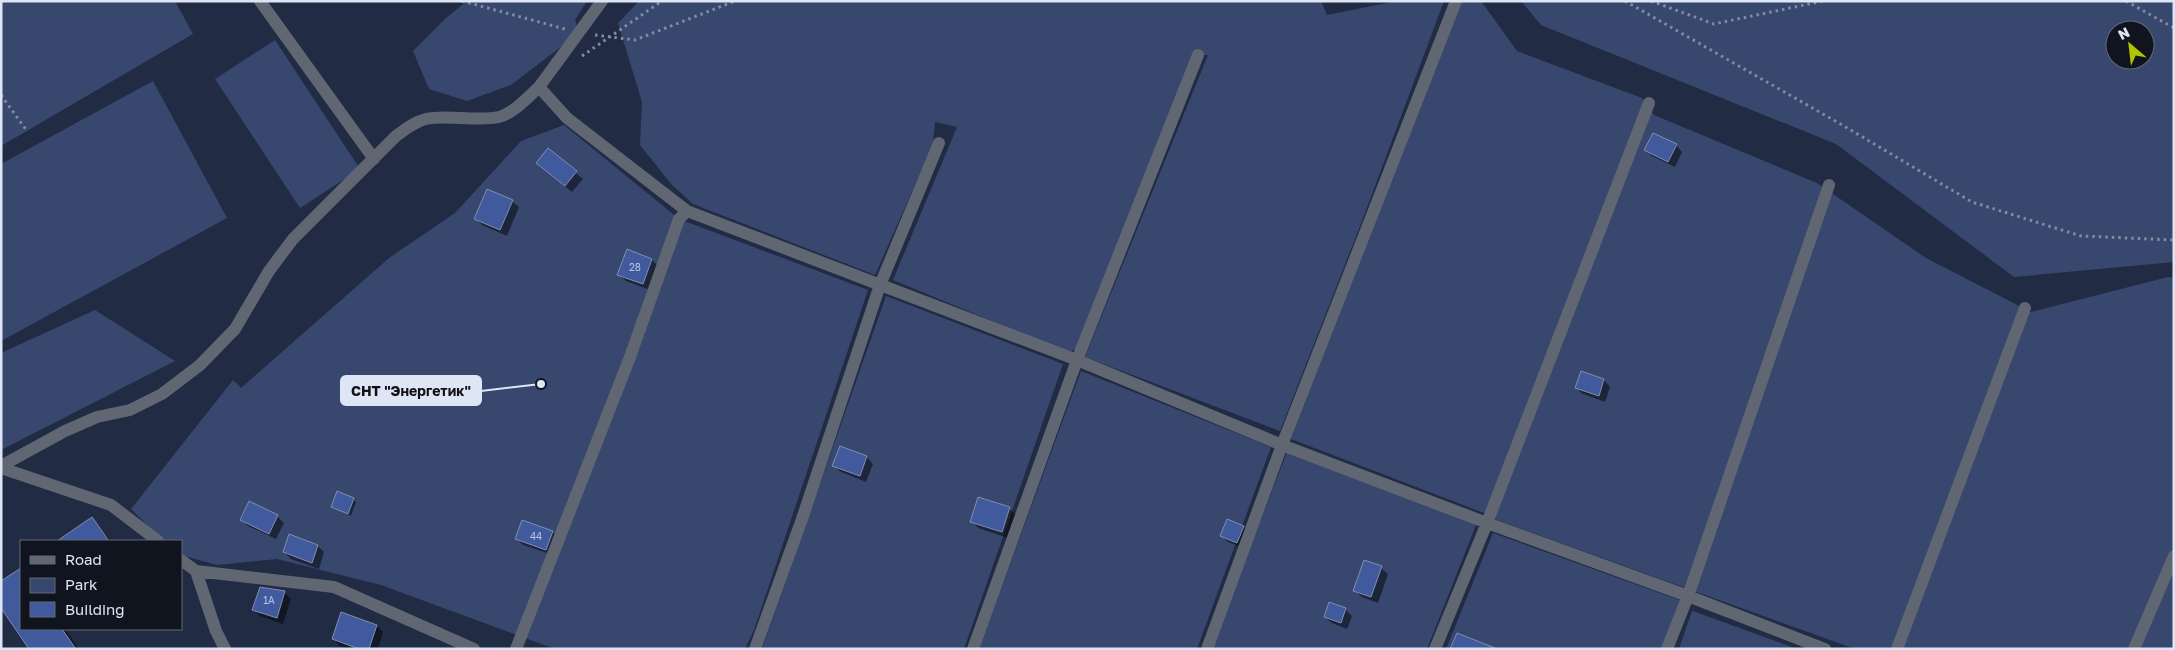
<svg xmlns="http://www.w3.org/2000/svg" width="2175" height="650" font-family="'Golos Text',sans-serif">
	<rect width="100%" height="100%" fill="#212b44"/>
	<path fill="#38476e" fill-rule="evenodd" d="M1,1H175L193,34L1,146Z
		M467,1H587L575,20L579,33L511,85L467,101L429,89L413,51L446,18Z
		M639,1H1321L1327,15L1397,1H1444L1362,221L1280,431L1085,357L1208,55H1198L1077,348L1069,353L893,280L957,127L935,122L933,144L875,275L693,204L672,185L640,145L642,102L618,23Z
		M1461,1H1481L1517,51L1642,98L1654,115L1817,183L1926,258L2031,312L2168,277L2174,278V649H1855L1494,519L1484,513L1291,439Z
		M1521,1H2174V262L2014,277L1836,144L1541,25ZM2115,30H2145V60H2115Z
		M275,40L360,169L300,208L215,79Z
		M153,81L227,218L1,341V164Z
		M564,125L679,219L868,290L754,630L745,649H555L381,585L277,559L217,565L181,555V541H163L131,509L233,380L241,388L389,258L455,213L521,141Z
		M886,296L1063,364L964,649H762Z
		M95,310L175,361L1,450V353Z
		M1081,371L1271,447L1197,649H979Z
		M1287,452L1476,525L1427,649H1211Z
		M1493,533L1682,601L1662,649H1446Z
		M1692,611H1693L1797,649H1679Z"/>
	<path fill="#0007" d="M1676,145L1682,152L1675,167L1652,156L1646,150Z
		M548,149L583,179L572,192L537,163Z
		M512,201L519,207L507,236L482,225L475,218Z
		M652,260L658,266L650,290L626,281L619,275Z
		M1582,372L1604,380L1610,387L1605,402L1583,394L1576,388Z
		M867,457L873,464L866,482L841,472L834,466Z
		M353,499L356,502L351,516L332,507Z
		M250,503L277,516L284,523L276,539L248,526L242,520Z
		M1009,508L1016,515L1008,538L978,528L972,521Z
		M92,518L111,541H72L68,535Z
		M523,522L553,532L559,539L553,555L523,545L517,539Z
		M1243,527L1250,533L1244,548L1228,542L1222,536Z
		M318,546L324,552L319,569L291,559L284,552Z
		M1381,568L1388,574L1378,603L1362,597L1355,591Z
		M21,569V629H65L79,649H30L1,606Z
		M284,592L291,599L283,624L260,616L254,610Z
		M1345,609L1352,616L1347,629L1332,623L1325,617Z
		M377,626L383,632L378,649H349L340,646L333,639Z"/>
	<path fill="#415a9e" stroke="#818eac" d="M1653,133L1677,144L1668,162L1644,150Z
		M548,148L577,171L565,186L536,163Z
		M487,189L513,200L500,230L474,219Z
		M627,249L652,259L643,284L617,275Z
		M1581,371L1604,379L1599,396L1575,388Z
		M840,446L867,456L860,476L832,466Z
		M337,491L354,498L348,514L331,507Z
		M978,497L1010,507L1002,532L970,522Z
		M249,501L278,515L269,534L240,520Z
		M92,517L109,541H57Z
		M1227,519L1244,526L1237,543L1220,536Z
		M522,520L553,531L546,550L515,539Z
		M289,534L318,545L312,563L283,552Z
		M1364,560L1382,566L1371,597L1353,591Z
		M21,568V629H62L76,649H29L1,608V581Z
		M260,587L285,591L277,618L252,610Z
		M1329,602L1346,608L1341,623L1324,617Z
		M341,612L377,625L369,649H359L332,639Z
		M1457,633L1495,648V649H1450Z"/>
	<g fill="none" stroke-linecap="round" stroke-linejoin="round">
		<path stroke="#828b9f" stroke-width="3" stroke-dasharray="2.5 4" stroke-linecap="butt" d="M462,1L565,29
			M1625,1L1844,126L1972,202L2081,236L2174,240
			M1651,1L1714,24L1823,1
			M2126,1L2174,28
			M595,35L635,40L735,1
			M582,56L662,1
			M1,95L27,131"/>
		<path stroke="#616673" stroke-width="12" d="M260,1L374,159
			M539,87L602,1
			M1,466L65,431L97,417L130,410L162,394L200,365L235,329L269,271L293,239L396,136C406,129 414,122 426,119C446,114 477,122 499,117C514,113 528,97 539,87L567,118L687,211L1077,360L1282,445L1487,523L1688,596L1825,649
			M1,468L111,505L158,541
			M181,560L196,571L216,631L225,649
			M196,571L334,587L474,649
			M516,649L630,357L679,219L687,211
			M755,649L802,519L880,285L939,143
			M973,649L1077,360L1198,55
			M1207,649L1282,445L1456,1
			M1435,649L1487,523L1649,103
			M1667,649L1688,596L1829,185
			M1897,649L2025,308
			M2134,649L2174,556"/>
	</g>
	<g text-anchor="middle" stroke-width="4.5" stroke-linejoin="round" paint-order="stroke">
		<g font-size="10" fill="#b7c3e0">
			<text x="635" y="271">28</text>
			<text x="536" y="540">44</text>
			<text x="269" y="604">1А</text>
		</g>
	</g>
	<path fill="none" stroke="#dee6f6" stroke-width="2" d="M541 384L481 391"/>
	<circle fill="#dee6f6" stroke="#0f141f" stroke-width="2" cx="541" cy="384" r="5"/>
	<rect fill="#dee6f6" stroke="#dee6f6" stroke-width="2" x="341" y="376" width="140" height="29" rx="5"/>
	<g font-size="14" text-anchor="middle" font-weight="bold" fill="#111">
		<text x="411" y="396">СНТ "Энергетик"</text>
	</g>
	<rect width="2175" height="650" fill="none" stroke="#dee6f6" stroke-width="5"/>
	<rect x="20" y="540" width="162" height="90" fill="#0f141f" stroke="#626875"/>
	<rect x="30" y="556" width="25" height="8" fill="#616673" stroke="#626875"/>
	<text x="65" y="565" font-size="15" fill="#dee6f6">Road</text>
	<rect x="30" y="578" width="25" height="15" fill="#38476e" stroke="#626875"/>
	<text x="65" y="590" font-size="15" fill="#dee6f6">Park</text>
	<rect x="30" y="602" width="25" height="15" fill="#415a9e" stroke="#626875"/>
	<text x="65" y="615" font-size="15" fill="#dee6f6">Building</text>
	<g transform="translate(2130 45) rotate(332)"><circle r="24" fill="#0f141f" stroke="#626875"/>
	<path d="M0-4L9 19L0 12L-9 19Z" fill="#b0c500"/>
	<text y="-8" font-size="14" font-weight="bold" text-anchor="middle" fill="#dee6f6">N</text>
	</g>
</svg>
